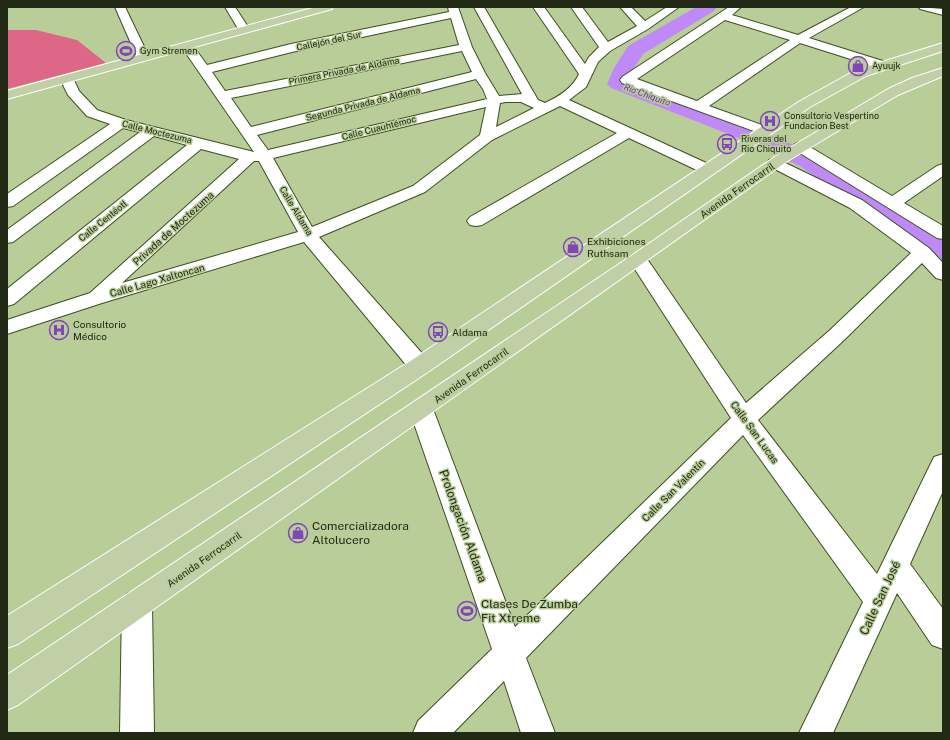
<svg xmlns="http://www.w3.org/2000/svg" width="950" height="740" font-family="'Public Sans',sans-serif">
	<rect width="100%" height="100%" fill="#b9cd99"/>
	<path fill="#de6788" d="M7,30H36L77,40L106,63L7,89Z"/>
	<g fill="none" stroke-linecap="round" stroke-linejoin="round">
		<path fill="#bf8af7" fill-rule="evenodd" d="M696,7H717L714,11L643,54L634,68L630,81L741,122L777,138L779,141L789,143L818,156L943,240V262L933,259L800,166L771,153L769,150L611,88L607,84L614,68L628,46Z"/>
		<g stroke="#3e4e1e" stroke-width="2">
			<path id="minor" d="M115,7H125L149,57L147,60L143,61L137,57Z
				M225,7H235L250,30L248,32H240Z
				M448,7H458L472,47L485,73L499,96L522,94L474,7H484L538,100L545,103C558,97 573,88 579,74L533,7H544L585,64L589,57L599,47L571,7H582L608,42L637,26L620,7H631L645,21L667,7H679L648,29L610,51L598,62L586,87L569,100L715,167L717,170L715,173H703L629,138L482,225L476,226L470,225L467,221L470,217L617,133L560,106L492,140L425,192L319,237L428,360L431,366L428,372L420,374L412,372L304,242L102,303L7,334V320L90,293L239,159L201,149L14,304L7,306V289L187,145L154,136L13,242L7,243V230L140,132L123,128L13,206L7,207V194L110,124L87,116L68,95L60,79L62,76H72L79,91L97,110L126,120L254,152L181,46L183,43H191L207,65L291,44L449,12ZM451,18L459,45L225,91L212,72L292,52ZM462,51L472,72L251,127L231,98ZM476,79L483,89L487,99L268,150L257,135ZM506,102H521L534,108L496,127L500,103ZM486,107L480,135L413,186L312,227L273,158ZM254,161H259L298,232L122,283Z
				M729,7H741L732,15L798,35L851,7H864L809,38L886,62L888,65L882,69L800,43L709,106L770,128L772,131L770,134L765,135L622,83L620,80L622,77ZM725,20L790,40L697,101L637,79Z
				M919,7L943,9V15L920,9Z
				M800,142L805,144L892,196L937,166L943,164V176L904,203L943,226V239L937,238L795,150L792,147L795,144Z
				M775,158L862,200L929,248L943,263V280L936,278L922,263L843,341L758,420L877,574L934,457L943,454V491L910,564L943,609V649L932,645L897,593L833,733H799L863,602L743,435L526,658L555,733H521L504,681L453,733H413L418,721L492,649L409,409L413,403L421,400L429,403L433,409L515,627L731,418L629,260L631,256L638,254L645,256L746,403L829,331L911,253L850,208L769,166L767,163L769,160Z
				M137,590L147,594L152,604L154,733H120L122,604L127,594Z"/>
		</g>
		<g stroke="#fff" stroke-width="2">
			<path id="major" d="M316,7H333L332,9L7,99V91Z
				M943,43V51L866,76L810,107L428,372L18,644L7,648V616L412,360L800,101L856,70Z
				M943,68V76L898,95L786,162L18,705L7,710V675L631,256L776,156L888,89L912,78Z"/>
		</g>
		<use href="#minor" fill="#fff" fill-rule="evenodd"/>
		<use href="#major" fill="#c0cfa6" fill-rule="evenodd"/>
	</g>
	<defs>
		<g id="stadium-ring" transform="scale(1)"><circle r="9.5" fill="#b9cd99" stroke="#8244ba" stroke-width="1.5"/><path d="M0-5a6.5 5 0 1 0 0 10a6.5 5 0 1 0 0-10ZM-3.5-1.8h7v3.6h-7Z" fill="#8244ba"/></g>
		<g id="shop-ring" transform="scale(1)"><circle r="9.5" fill="#b9cd99" stroke="#8244ba" stroke-width="1.5"/><path d="M-5-2.5h2.3a2.7 3.5 0 0 1 5.4 0H5L5.5 6h-11ZM-1.5-2.5h3a1.5 2.3 0 0 0-3 0Z" fill="#8244ba"/></g>
		<g id="hospital-ring" transform="scale(1)"><circle r="9.5" fill="#b9cd99" stroke="#8244ba" stroke-width="1.5"/><path d="M-5-5h3v3.5h4V-5h3V5h-3V1.5h-4V5h-3Z" fill="#8244ba"/></g>
		<g id="bus-ring" transform="scale(1)"><circle r="9.5" fill="#b9cd99" stroke="#8244ba" stroke-width="1.5"/><path d="M-5-6H5V4H4V6H2V4H-2V6H-4V4H-5ZM-3.5-4V0h7V-4ZM-3.5 1.2v1.5H-2V1.2ZM2 1.2v1.5H3.5V1.2Z" fill="#8244ba"/></g>
	</defs>
	<g fill-rule="evenodd">
		<use href="#stadium-ring" x="126" y="51"/>
		<use href="#shop-ring" x="858" y="66"/>
		<use href="#hospital-ring" x="770" y="121"/>
		<use href="#bus-ring" x="727" y="144"/>
		<use href="#shop-ring" x="573" y="247"/>
		<use href="#hospital-ring" x="59" y="330"/>
		<use href="#bus-ring" x="438" y="332"/>
		<use href="#shop-ring" x="298" y="533"/>
		<use href="#stadium-ring" x="467" y="611"/>
	</g>
	<g text-anchor="middle" stroke-width="3" stroke-linejoin="round" paint-order="stroke">
		<g font-size="9" fill="#222915" stroke="#b9cd99">
			<text transform="translate(329 41) rotate(-12)" y="3">Callejón del Sur</text>
			<text transform="translate(344 71) rotate(-11)" y="3">Primera Privada de Aldama</text>
			<text transform="translate(363 104) rotate(-14)" y="3">Segunda Privada de Aldama</text>
			<text transform="translate(379 128) rotate(-14)" y="3">Calle Cuauhtémoc</text>
			<text transform="translate(157 132) rotate(14)" y="3">Calle Moctezuma</text>
			<text transform="translate(296 211) rotate(59)" y="3">Calle Aldama</text>
			<text transform="translate(103 221) rotate(-39)" y="3">Calle Centéotl</text>
		</g>
		<g font-size="9" fill="#222915" stroke="#b9cd99" text-anchor="start">
			<text x="140" y="54">Gym Stremen</text>
			<text x="872" y="69">Ayuujk</text>
			<text x="784" y="119">Consultorio Vespertino<tspan x="784" dy="10">Fundacion Best</tspan></text>
			<text x="741" y="142">Riveras del<tspan x="741" dy="10">Rio Chiquito</tspan></text>
		</g>
		<g font-size="9" font-style="italic" fill="#712caa" stroke="#b9cd99">
			<text transform="translate(647 95) rotate(20)" y="3">Rio Chiquito</text>
		</g>
		<g font-size="10" fill="#222915" stroke="#b9cd99">
			<text transform="translate(737 190) rotate(-35)" y="4">Avenida Ferrocarril</text>
			<text transform="translate(173 228) rotate(-42)" y="4">Privada de Moctezuma</text>
			<text transform="translate(157 280) rotate(-16)" y="4">Calle Lago Xaltoncan</text>
			<text transform="translate(471 375) rotate(-35)" y="4">Avenida Ferrocarril</text>
			<text transform="translate(755 432) rotate(54)" y="4">Calle San Lucas</text>
			<text transform="translate(673 490) rotate(-45)" y="4">Calle San Valentín</text>
			<text transform="translate(204 559) rotate(-35)" y="4">Avenida Ferrocarril</text>
		</g>
		<g font-size="10" fill="#222915" stroke="#b9cd99" text-anchor="start">
			<text x="587" y="245">Exhibiciones<tspan x="587" dy="12">Ruthsam</tspan></text>
			<text x="73" y="328">Consultorio<tspan x="73" dy="12">Médico</tspan></text>
			<text x="452" y="336">Aldama</text>
		</g>
		<g font-size="12" fill="#222915" stroke="#b9cd99" text-anchor="start">
			<text x="312" y="530">Comercializadora<tspan x="312" dy="14">Altolucero</tspan></text>
			<text x="481" y="608">Clases De Zumba<tspan x="481" dy="14">Fit Xtreme</tspan></text>
		</g>
		<g font-size="12" fill="#222915" stroke="#b9cd99">
			<text transform="translate(463 526) rotate(70)" y="4">Prolongación Aldama</text>
			<text transform="translate(880 598) rotate(-65)" y="4">Calle San José</text>
		</g>
	</g>
	<rect width="950" height="740" fill="none" stroke="#222915" stroke-width="16"/>
</svg>
